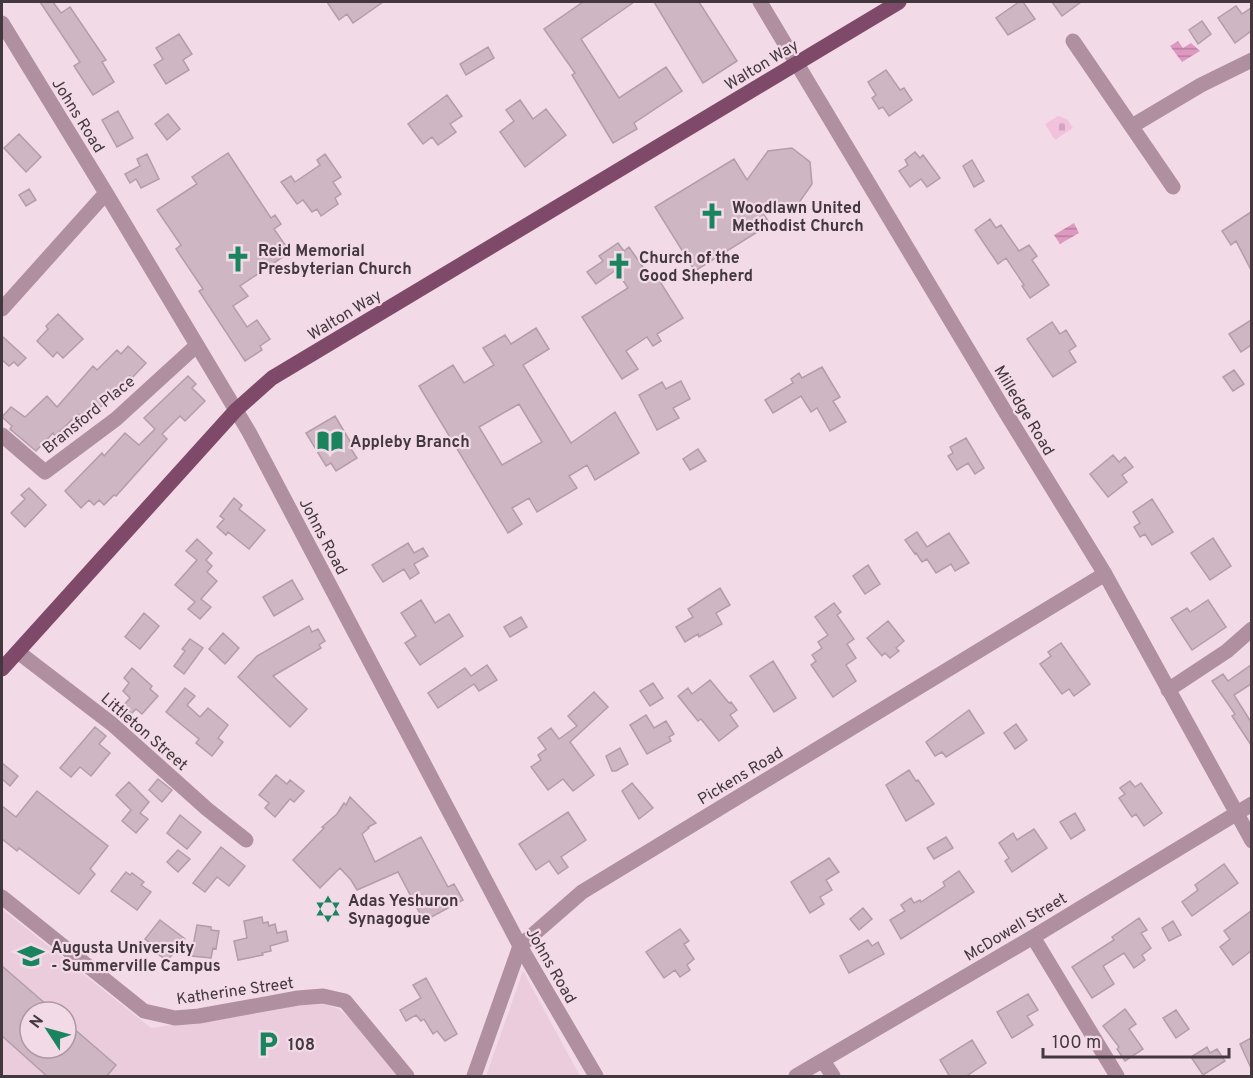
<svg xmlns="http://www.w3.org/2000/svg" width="1253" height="1078" font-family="Overpass,sans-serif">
	<defs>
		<pattern id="cemetery-stones" width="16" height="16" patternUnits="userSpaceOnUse" patternTransform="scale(1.5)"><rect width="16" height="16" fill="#f2c2dd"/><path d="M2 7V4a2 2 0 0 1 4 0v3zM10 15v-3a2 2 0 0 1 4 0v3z" fill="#d1a7bf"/></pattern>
		<pattern id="water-rules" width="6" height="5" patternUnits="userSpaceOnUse" patternTransform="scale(1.5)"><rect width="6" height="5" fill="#df99c1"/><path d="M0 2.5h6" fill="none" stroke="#b67e9e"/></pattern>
	</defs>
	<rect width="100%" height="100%" fill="#f3dae7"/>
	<path fill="#ebccdd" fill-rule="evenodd" d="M2,909L151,1028L321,1002L339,1009L413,1076H2ZM30,1012H66V1048H30Z
		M523,971L580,1076H486Z"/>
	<path fill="url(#cemetery-stones)" d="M1058,116L1067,119L1073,128L1055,140L1045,124Z"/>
	<path fill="url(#water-rules)" d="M1178,41L1183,48L1191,43L1200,51L1182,62L1170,46Z
		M1074,223L1079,233L1060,244L1054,235Z"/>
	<path fill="#ceb6c3" stroke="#b39da9" stroke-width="1.5" fill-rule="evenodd" d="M40,2H53L61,13L70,7L106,60L102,62L114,82L93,95L74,66L80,62Z
		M327,2H383L353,23L347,14L339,20Z
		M583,2H634L581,39L619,98L666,67L682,91L634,123L637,129L613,143L572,75L575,73L544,29Z
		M654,2H699L737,61L703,83Z
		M1019,2H1023L1035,19L1008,35L996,18Z
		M1052,2H1081L1062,16Z
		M1236,6L1242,14L1251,8V31L1235,43L1218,18Z
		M1202,21L1211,34L1198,44L1189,30Z
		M179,34L192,54L183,60L189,70L166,84L154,65L163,59L156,48Z
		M488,47L494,58L466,75L460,64Z
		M886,70L900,90L904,88L912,100L889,116L883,107L879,109L872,98L876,95L868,82Z
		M447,95L462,116L450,124L456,132L438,145L432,137L423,144L408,124Z
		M520,100L533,119L546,109L566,135L525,167L500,132L514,121L506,110Z
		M118,111L133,138L117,147L102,120Z
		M168,114L180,129L167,140L155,124Z
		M19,134L41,157L26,172L4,148Z
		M792,148L810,162L812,184L798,204L758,205L770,224L695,271L655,207L734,159L747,180L768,151Z
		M915,152L920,158L923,155L940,178L927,187L921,179L910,187L899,171L908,165L905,160Z
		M228,153L271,218L275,215L281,224L274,229L290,252L240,286L248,296L233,306L247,327L257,320L270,339L260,346L262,350L245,361L199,291L203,289L176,249L181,245L157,210L197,184L192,177Z
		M147,154L159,179L141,188L136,179L130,183L125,174L140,166L137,159Z
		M325,154L341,177L333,182L341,194L335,198L338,204L321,216L317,209L312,212L303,200L297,204L281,182L291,176L295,182L320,165L317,160Z
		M972,160L984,181L974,187L963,166Z
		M29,189L36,200L26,206L19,195Z
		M1251,212V270L1236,241L1231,245L1222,231Z
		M990,219L996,228L1001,225L1019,251L1029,245L1037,256L1032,260L1049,285L1030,298L1022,286L1024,285L1006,258L998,264L975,230Z
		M618,243L624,251L629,247L649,276L654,272L683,318L657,334L661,341L653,346L647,337L626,351L638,369L622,379L582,317L628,288L616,270L596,284L587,272L603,261L599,256Z
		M58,314L83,339L63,358L57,352L53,357L37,341L48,329L46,326Z
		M1251,320V345L1241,352L1229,334Z
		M1052,322L1060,334L1066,330L1076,346L1069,351L1076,362L1053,377L1027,339Z
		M536,328L549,349L523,365L571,443L615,412L639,453L595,480L587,465L569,476L577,488L537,512L529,498L512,508L522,524L508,533L419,386L453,365L464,383L494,365L483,348L505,335L511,344ZM519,404L542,442L502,465L479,427Z
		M2,336L26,358L18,366L14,362L9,366L2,360Z
		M128,346L146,363L132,378L130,376L86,422L78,414L55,436L53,433L36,451L10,429L12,426L2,417L11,407L25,417L47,396L57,407L93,366L97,370L117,350L121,354Z
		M822,367L840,397L833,401L846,422L830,431L817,408L811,412L801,396L773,413L765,400L793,383L791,379L799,373L802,378Z
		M1234,370L1244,384L1233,391L1223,377Z
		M188,376L196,384L192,388L205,401L185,421L180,416L162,434L167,439L116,496L114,495L104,505L99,500L94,505L89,500L81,508L65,491L102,453L104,456L125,433L139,445L155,429L144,418Z
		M681,381L690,399L673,408L679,418L657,430L639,395L662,382L666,389Z
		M335,416L354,448L351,449L357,458L336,471L331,463L326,466L306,433Z
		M966,438L984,468L975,474L968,463L957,470L948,456L953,453L950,447Z
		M698,449L706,461L690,470L683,459Z
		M1113,455L1119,462L1125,457L1133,467L1122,475L1127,482L1108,497L1090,474Z
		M29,488L46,505L25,527L11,513L25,499L21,495Z
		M234,498L242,505L239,509L265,530L249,549L228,532L226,535L217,527L224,519L220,516Z
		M1152,499L1173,532L1152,545L1145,534L1140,537L1134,527L1140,523L1133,512Z
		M917,532L927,547L949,533L969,563L955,571L951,564L936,573L927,559L922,562L916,553L915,554L905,540Z
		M1213,538L1231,566L1210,580L1191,553Z
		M197,539L212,553L206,560L212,566L207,572L217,581L201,599L211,607L200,619L188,609L195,602L175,585L197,560L186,551Z
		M408,543L414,553L423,548L428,556L414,564L419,573L410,579L404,569L383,582L372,565Z
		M868,565L880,584L865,594L853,576Z
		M292,580L303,599L274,616L263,597Z
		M720,588L730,605L716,613L722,624L699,637L698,634L685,642L676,627L693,617L688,609Z
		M421,600L435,623L449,614L463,636L420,665L405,643L416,636L401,613Z
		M1208,600L1226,627L1192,650L1171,618L1187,608L1190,612Z
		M834,603L841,612L837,615L854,639L847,644L856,658L846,665L856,681L833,697L811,665L816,661L812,655L822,648L818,642L828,635L815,617Z
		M144,613L159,626L140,649L125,637Z
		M521,617L527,627L510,637L504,627Z
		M888,621L904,641L896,648L899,651L890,658L885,653L882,656L867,638Z
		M309,626L312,632L318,629L325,641L319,645L321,648L273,676L307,709L290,727L238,677L257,656Z
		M223,633L239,648L225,664L209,649Z
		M190,639L203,648L184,674L174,666L185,651L182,649Z
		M1061,643L1090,684L1074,696L1069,689L1062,694L1040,664L1051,656L1048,652Z
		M773,661L796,698L774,712L750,676Z
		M487,665L497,680L479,691L474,684L438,708L428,693L465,668L471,676Z
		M1251,665V684L1234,695L1251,722V745L1232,716L1235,714L1212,681L1223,674L1228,681Z
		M132,668L152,686L150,689L158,696L142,714L136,709L131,714L123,706L130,698L123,691L129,683L124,678Z
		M710,680L729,703L731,702L737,710L730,715L738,726L719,741L701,719L698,721L678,696L688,688L692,694Z
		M653,683L663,698L650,706L640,691Z
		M185,688L195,696L187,705L200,717L208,708L228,725L218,738L223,742L212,756L196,743L199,739L166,712Z
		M594,692L608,707L570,742L594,775L573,791L563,779L548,790L531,767L541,760L538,755L546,749L538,738L551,728L559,739L577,726L568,716Z
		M969,710L984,733L946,757L942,752L935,756L926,742Z
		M646,715L654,728L666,721L674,734L669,737L671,741L647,754L630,725Z
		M1016,724L1027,740L1015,749L1004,733Z
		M95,727L106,736L99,744L110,753L91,776L80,767L71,777L60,768Z
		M620,748L628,764L616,771H612L606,756Z
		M2,763L18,776L10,786L2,779Z
		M909,770L916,781L918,780L934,804L906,821L886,785Z
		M276,775L287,784L290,780L304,791L294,802L290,799L275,817L265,808L269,803L259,795Z
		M158,779L172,790L162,802L149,790Z
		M1130,781L1135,787L1141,783L1162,813L1144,826L1136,814L1132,817L1119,798L1125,794L1120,788Z
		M129,782L149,802L140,813L148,819L136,833L122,821L131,810L116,795Z
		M632,783L653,808L639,819L622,791Z
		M37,791L108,846L90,869L95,874L79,894L19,848L17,851L2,839V806L16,817Z
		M350,797L376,823L368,827L369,828L362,834L375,862L421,837L448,887L454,884L463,900L424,921L398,872L357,890L351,880L340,868L320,888L293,860L324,828L322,827L337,814L344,803L346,805Z
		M568,812L586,840L561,857L568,867L558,874L549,861L536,870L519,844Z
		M1075,813L1085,830L1071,839L1060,822Z
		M180,815L201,832L187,849L167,833Z
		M1034,829L1047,848L1012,872L1005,861L1009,858L999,843L1013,833L1017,840Z
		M946,837L953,848L934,859L927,848Z
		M221,847L245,866L229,886L217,877L205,892L193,883Z
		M178,850L190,859L178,872L167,862Z
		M829,858L839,872L826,880L832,890L820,897L824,904L810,913L791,882Z
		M1224,864L1238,883L1192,916L1182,902L1198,890L1195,885Z
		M959,871L974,892L901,939L890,920L905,911L901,905L911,898L914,903L920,900L921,902L945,886L943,882Z
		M126,872L130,875L132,873L144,882L141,885L151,892L137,910L111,891Z
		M863,908L872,919L859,930L850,919Z
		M1251,911V951L1233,965L1220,947L1230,939L1224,931Z
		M262,917L263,923L268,922L269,926L275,924L277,933L286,931L288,941L270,946L271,951L262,953L263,955L238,960L234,941L247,938L244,921Z
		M1139,918L1147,930L1141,933L1151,948L1142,955L1145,960L1134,968L1124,953L1103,966L1114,984L1092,998L1072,967L1114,940L1112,937Z
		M160,920L185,939L167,961L158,954L161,951L145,939Z
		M1173,921L1181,935L1169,941L1162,928Z
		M197,925L211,927V930L219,931L216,949L213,948L211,958L191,956Z
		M680,929L689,941L684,944L694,959L687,965L690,970L680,977L675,970L664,978L646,952Z
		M868,940L872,946L878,942L884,954L849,973L840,956Z
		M2,966L55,1012H30V1048H66V1022L116,1065L106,1077H48L2,1036Z
		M426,978L457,1034L445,1041L437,1031L433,1034L424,1019L421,1021L416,1015L406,1021L400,1010L421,998L413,985Z
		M1028,994L1038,1010L1027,1016L1033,1025L1012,1038L997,1012Z
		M1125,1009L1136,1024L1129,1029L1143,1049L1125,1061L1117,1049L1119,1047L1103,1026Z
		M1176,1010L1189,1029L1176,1038L1163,1018Z
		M1251,1038V1068L1240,1044Z
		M972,1040L986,1063L965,1077H950L940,1060Z
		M1207,1047L1210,1053L1217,1049L1225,1061L1203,1075L1191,1057Z"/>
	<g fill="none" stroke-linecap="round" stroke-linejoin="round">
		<path stroke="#af8fa0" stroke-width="15" d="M760,2L1006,413L1105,574L1252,841
			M2,23L106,193L249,432L520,946L596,1076
			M1073,41L1173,187
			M1132,126L1201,85L1252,60
			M2,309L106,193
			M2,435L45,472L116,419L196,346
			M18,652L112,724L207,809L246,840
			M1168,690L1227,651L1252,629
			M2,897L144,1011L175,1018L199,1016L298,998L323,996L345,1001L407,1076
			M1033,937L1117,1076
			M823,1061L833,1076
			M474,1076L520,946L582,892L1105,574
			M796,1076L1033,937L1252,804"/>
		<path stroke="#7f4a6a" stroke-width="15" d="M2,669L236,410L272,378L899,2"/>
	</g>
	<defs>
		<g id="church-bare" transform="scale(2.07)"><path d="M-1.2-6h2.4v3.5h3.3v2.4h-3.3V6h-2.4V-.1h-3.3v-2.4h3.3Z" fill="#1a845f" stroke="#f3dae7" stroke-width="2.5" paint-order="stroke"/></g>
		<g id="library-bare" transform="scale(2.07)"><path d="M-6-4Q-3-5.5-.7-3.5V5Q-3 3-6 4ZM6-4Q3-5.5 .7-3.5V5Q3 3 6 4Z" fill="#1a845f" stroke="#f3dae7" stroke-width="2.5" paint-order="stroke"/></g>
		<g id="synagogue-bare" transform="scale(2.07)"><path d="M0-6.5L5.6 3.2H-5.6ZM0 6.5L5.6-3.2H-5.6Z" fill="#1a845f" stroke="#f3dae7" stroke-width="2.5" paint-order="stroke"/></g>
		<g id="university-bare" transform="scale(2.07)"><path d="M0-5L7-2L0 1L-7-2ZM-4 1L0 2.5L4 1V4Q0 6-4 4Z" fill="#1a845f" stroke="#f3dae7" stroke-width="2.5" paint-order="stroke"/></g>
		<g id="parking-bare" transform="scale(2.07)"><path d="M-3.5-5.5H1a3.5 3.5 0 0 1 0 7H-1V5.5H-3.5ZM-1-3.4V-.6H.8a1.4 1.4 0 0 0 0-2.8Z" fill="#1a845f" stroke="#f3dae7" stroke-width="2.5" paint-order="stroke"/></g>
	</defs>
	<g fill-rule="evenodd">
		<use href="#church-bare" x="712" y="216"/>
		<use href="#church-bare" x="238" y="259"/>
		<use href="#church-bare" x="619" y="266"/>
		<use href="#library-bare" x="330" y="441"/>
		<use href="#synagogue-bare" x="328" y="909"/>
		<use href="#university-bare" x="31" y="956"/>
		<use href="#parking-bare" x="268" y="1044"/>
	</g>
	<g text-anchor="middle" stroke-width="4.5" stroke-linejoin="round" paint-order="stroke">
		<g font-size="16" fill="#42383d" stroke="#f3dae7">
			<text transform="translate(761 64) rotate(-31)" y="6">Walton Way</text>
			<text transform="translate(79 115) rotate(58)" y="6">Johns Road</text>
			<text transform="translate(344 314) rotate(-31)" y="6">Walton Way</text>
			<text transform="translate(1025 410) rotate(59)" y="6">Milledge Road</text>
			<text transform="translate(88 414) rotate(-39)" y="6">Bransford Place</text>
			<text transform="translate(324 536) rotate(62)" y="6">Johns Road</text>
			<text transform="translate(145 731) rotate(41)" y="6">Littleton Street</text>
			<text transform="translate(740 775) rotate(-31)" y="6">Pickens Road</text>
			<text transform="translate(1015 926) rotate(-31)" y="6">McDowell Street</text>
			<text transform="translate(552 965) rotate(60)" y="6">Johns Road</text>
			<text transform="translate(235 990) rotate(-8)" y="6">Katherine Street</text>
		</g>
		<g font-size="16" font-weight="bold" fill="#42383d" stroke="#f3dae7" text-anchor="start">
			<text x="732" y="213">Woodlawn United<tspan x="732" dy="18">Methodist Church</tspan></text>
			<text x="258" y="256">Reid Memorial<tspan x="258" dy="18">Presbyterian Church</tspan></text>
			<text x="639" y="263">Church of the<tspan x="639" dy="18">Good Shepherd</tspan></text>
			<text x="350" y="447">Appleby Branch</text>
			<text x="348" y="906">Adas Yeshuron<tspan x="348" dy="18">Synagogue</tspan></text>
			<text x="51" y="953">Augusta University<tspan x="51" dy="18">- Summerville Campus</tspan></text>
			<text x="288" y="1050">108</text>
		</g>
	</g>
	<rect width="1253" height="1078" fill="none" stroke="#42383d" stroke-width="6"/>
	<g transform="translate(48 1030) rotate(306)"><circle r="28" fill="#f3dae7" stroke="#ac99a3" stroke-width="1.5"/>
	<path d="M0-4.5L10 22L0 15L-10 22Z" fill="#1a845f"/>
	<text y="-9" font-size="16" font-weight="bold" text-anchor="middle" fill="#42383d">N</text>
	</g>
	<path d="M1043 1048v9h186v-9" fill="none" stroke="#42383d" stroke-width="3"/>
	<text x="1052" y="1048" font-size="18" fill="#42383d" stroke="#f3dae7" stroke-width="4.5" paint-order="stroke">100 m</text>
</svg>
